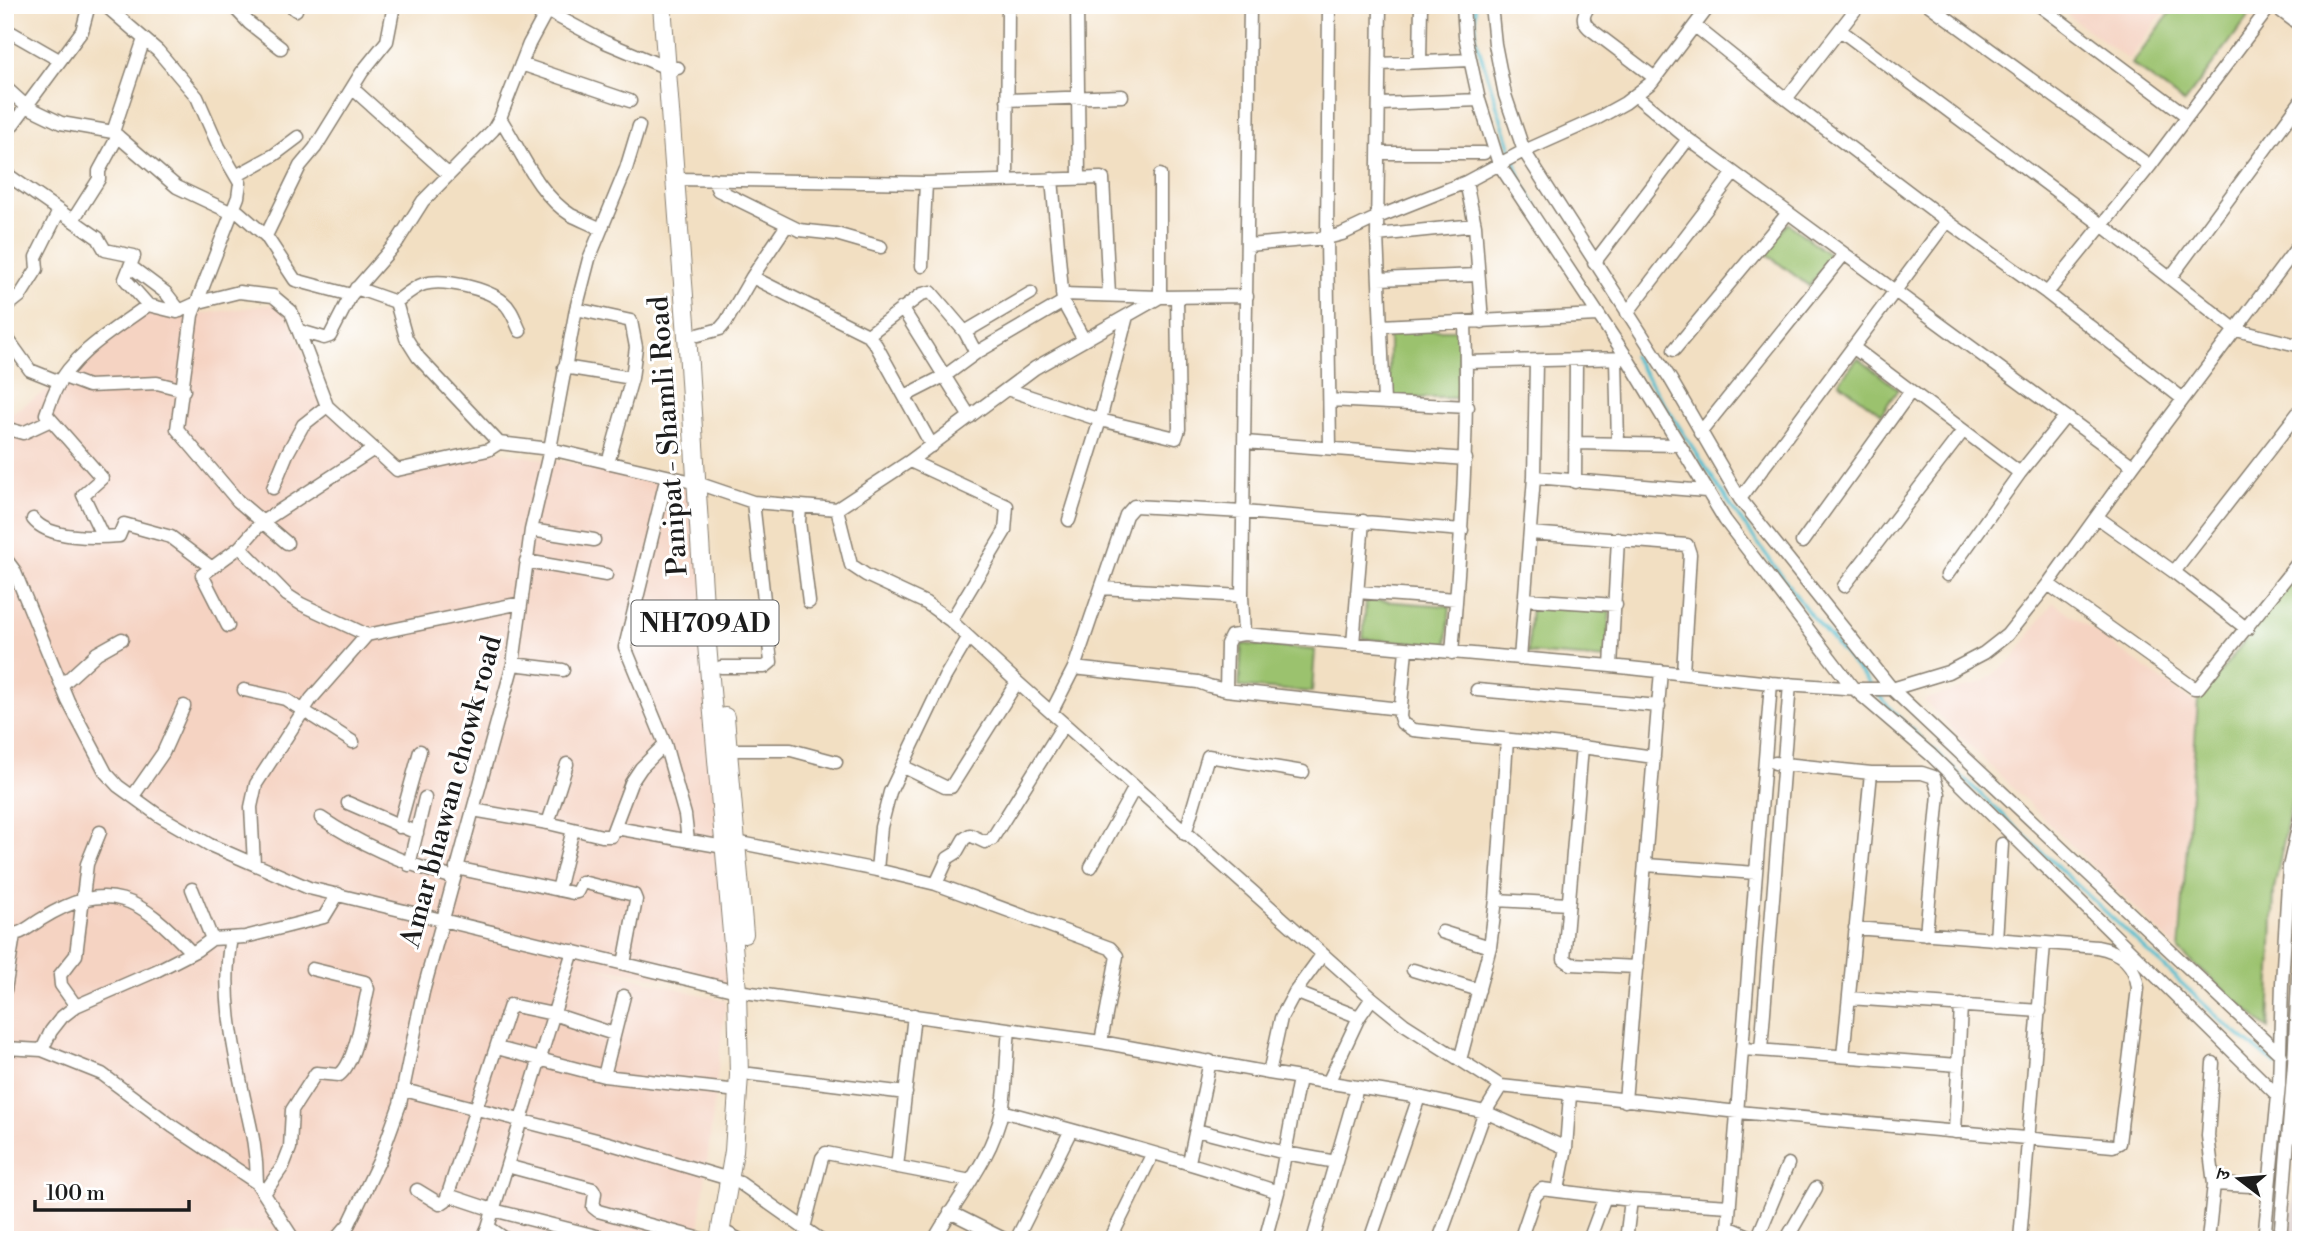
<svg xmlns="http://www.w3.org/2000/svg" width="2306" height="1245" font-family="'Libre Bodoni','Noto Serif Devanagari',serif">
	<rect width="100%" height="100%" fill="#fff"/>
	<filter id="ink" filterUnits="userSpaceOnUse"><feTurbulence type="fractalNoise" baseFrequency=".0143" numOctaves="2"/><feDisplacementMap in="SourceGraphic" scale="14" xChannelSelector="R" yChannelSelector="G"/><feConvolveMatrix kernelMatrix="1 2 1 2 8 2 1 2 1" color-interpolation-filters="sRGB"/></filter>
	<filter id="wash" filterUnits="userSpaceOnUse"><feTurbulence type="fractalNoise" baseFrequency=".00686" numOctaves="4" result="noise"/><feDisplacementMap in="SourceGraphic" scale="28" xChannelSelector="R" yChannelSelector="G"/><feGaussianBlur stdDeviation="1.57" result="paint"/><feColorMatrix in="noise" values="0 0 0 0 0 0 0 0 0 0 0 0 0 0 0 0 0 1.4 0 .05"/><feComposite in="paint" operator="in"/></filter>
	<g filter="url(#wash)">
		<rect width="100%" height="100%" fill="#f2dfc2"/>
		<path fill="#f5d3c2" d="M2054,5H2169L2129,60Z
			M282,303L327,406L397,470L488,450L697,483L737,991L590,966L726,1001L698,1240H285L271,1230L193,1240H5V417L60,382L148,305L192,315Z
			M2053,602L2197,705L2177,949L1923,700L1983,682L2013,659Z"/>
		<path fill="#d1c0bd" d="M2301,1123V1240H2290Z"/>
		<path fill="#9bc26e" stroke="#5c6f45" stroke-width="2" d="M2176,5H2257L2184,103L2132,64Z
			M1788,223L1832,257L1809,286L1765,253Z
			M1389,330H1459V398H1389Z
			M1858,358L1898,389L1881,414L1839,382Z
			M2301,568V773L2295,785L2274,889L2269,1029L2179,951L2198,701Z
			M1366,600L1450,606L1447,645L1363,639Z
			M1531,605L1610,611L1606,659L1528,653Z
			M1242,644L1315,650L1312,692L1239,687Z"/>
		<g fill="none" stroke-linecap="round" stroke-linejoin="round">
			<path stroke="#53bdcf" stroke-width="3.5" d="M1475,5L1476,39L1503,125L1522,182L1550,230
				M1633,356L1735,512L1809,613L1870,684
				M1877,693L1896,715L2224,1023L2276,1065"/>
		</g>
	</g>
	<g filter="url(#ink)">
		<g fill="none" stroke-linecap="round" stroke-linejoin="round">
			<g stroke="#877e6f" stroke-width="15">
				<path id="minor" d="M101,5L106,6L158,51L197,97L219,147L240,183L238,197L192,315L177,429L238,501L287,543
					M232,5L249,23L281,48
					M290,5L296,10
					M1077,5L1079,178
					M1329,5L1327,238L1330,447
					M1380,5L1377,235L1384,402
					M1463,5L1465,36L1479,100L1499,164L1627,358L1725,520L1853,688L1931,755L2278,1096
					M1491,5L1495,44L1505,95L1524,151L1671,380L1740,499L1892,689L2281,1055
					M1590,5C1583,14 1581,20 1589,28L1655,78
					M1929,5L2150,166
					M2039,5L2187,116
					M2273,5L2301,26
					M547,11L605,42L667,68H678
					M1695,26L1786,99L1947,221L2047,293L2183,399
					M5,29L59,60
					M1840,30L2103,226L2236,330L2301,346
					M1420,62L1421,5
					M521,64L630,101
					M1380,64L1470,60
					M5,87L26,106L61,123L113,132L177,187L232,213
					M352,88L448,174
					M1636,96L1688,139L2133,466
					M1786,99L1859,5
					M1007,100L1122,96
					M1381,104L1479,100
					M500,118C521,150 537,194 571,215C581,220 591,224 601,229
					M113,132L144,39
					M5,135L82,31L89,5
					M1380,153H1484
					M5,173L98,238L105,250L134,256L125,279L148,305
					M236,176L274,155L298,137
					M676,179L926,183L1101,178L1103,179L1109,295
					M713,179L718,190L799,230L836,234L881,247
					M1052,179L1063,302L1084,340
					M1007,180L1008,5
					M1466,182L1475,225L1482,322
					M234,208L266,236L295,280L351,295
					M73,220L99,179V171L118,136
					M1377,235L1475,225
					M266,236L300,166L315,148L362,72L387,41L394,5
					M1248,245L1327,238L1342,234L1378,217L1466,182L1520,153L1596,119L1625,103L1652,82L1710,5
					M1594,263L1688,139
					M130,266L166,293L180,311
					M922,266L926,183
					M752,277L868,335L876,345L932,446
					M2170,278L2301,101
					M1379,279L1478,275
					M356,288L396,302L406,338L418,357L499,443L550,449L697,483L753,502L837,509L910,461L1035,368L1160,297L1247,296
					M2047,293L2150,166L2271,5
					M1062,294L1160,297V175
					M396,302C404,296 414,287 424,284C444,278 488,289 503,302C512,309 515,321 520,331
					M5,308L20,296L37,269L36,257L59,211
					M902,308L970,417
					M576,309L631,321L636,347L632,378L608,463
					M1627,313L1734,173
					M1381,326L1597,315
					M300,331L324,338L330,336L351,295L397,242L423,201L493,130L500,118L529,44L550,5
					M965,332L1031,293
					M5,335L30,370L60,382
					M698,335L720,329L726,322L752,277L787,225
					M868,335L922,294L931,292L965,332L976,353
					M1854,348L2020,473
					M1674,350L1788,213
					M1616,359L1618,444
					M1467,362L1627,358
					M564,367L632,378
					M64,377L88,386L157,383L184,390
					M1007,389L1100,420L1176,438L1179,429L1177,297
					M905,396L946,375L976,353L1063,302
					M1330,400L1468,407
					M5,428L23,433L51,420
					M1700,433L1844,254
					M1245,442L1466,459
					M1575,443L1678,445
					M910,461L1007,506L1005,531L951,621
					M667,476L625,647L665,744L685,815L688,841
					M1534,477L1706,491
					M1575,482L1576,360
					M273,488L287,454L303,425L327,406
					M1740,499L1947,221
					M800,507L799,522L809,602
					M837,509L851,565L866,575L926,603L951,621L1017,682L1372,998L1404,1024L1501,1086L1738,1112L2113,1146L2119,1143L2138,988C2135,964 2121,951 2097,947L1855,928
					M2097,517L2174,572L2247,629
					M33,519C48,539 95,538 119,536L124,524L171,537L212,568
					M1069,520L1100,420L1127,316
					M531,530L594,540
					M1530,533L1687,545L1690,554L1683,673
					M103,537L83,495L102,478L46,414C49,406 52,397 56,389C74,352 117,328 148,305L177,312L199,302L239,292L273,296L291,311L327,406L397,470L488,450L499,443
					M1802,542L1911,391
					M240,547L287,595L301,604L367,635L521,603
					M5,558L14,570L68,701L106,773L118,786L158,815L210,845L309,888L737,991L1101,1042L1269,1073L1419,1097L1485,1112L1566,1148
					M526,561L606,575
					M2174,572L2301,409
					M1947,575L2020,473L2065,417
					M2048,584L2194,688H2198L2301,559
					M1844,586L1963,431
					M1101,588L1242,596
					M1357,592L1456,599
					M1524,599L1616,605
					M228,626L202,575L240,547L262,522L374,449
					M1244,634L1242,596L1250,5
					M1353,644L1363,521
					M1406,649L1400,717L1402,723L1413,730L1582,747L1654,757
					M1452,653C1461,542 1469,433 1465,322
					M1520,659L1534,477L1536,361
					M513,664L563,670
					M1611,666L1618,539
					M721,667H765L771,662L753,502
					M1074,668L1198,682L1209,686L1226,690L1400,709
					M63,684L97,653L122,639
					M244,690L285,699L353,742
					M1226,690L1227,644L1231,636L1244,634L1611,666L1771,683L1859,689H1892L1948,672L1984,653L2007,635L2048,584L2133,466L2301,242
					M1477,690L1659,706
					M1052,711L1074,668L1126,515L1134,506L1243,512L1462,530
					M1582,747L1564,959L1571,964L1637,967
					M728,750H791L836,762
					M1775,763L1871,773H1922L1934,777L1939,794L1926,934
					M902,766L945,787H951L1017,682
					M133,796L163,753L184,706
					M348,803L417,833
					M473,810L548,823L602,836H611L631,783L641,768L665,744
					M321,818C362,846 406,864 454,878
					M548,823L567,764
					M399,827L420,751
					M616,828L724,847L736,842L877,870L936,884L1110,948L1117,956L1101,1042
					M1185,834L1208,756L1303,772
					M254,864L251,807L256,784L311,699L367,635
					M409,865L425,798
					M1646,865L1756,873
					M1091,867L1135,787
					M456,868L573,893L577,892L582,882L634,895L636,900L624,964
					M877,870L881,827L890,792L945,677L968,638
					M936,884L948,858L956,853L964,839L970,835L985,842L992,839L1064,724
					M192,889L212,939
					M558,890L573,829
					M1496,900L1568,904
					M1442,932L1490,947
					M5,934C19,937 29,927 40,920C109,877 140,898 191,952
					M231,938C221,991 233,1046 244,1098C251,1128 257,1151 257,1183
					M1996,940L2002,844
					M1413,970L1479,990
					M5,990L14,935
					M1295,992L1359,1017
					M1849,998L2040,1011
					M76,1006L61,985L60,975L76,955L87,864L100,832
					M5,1048L42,1050L102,1074L172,1126L257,1183L294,1240
					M497,1048L604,1076L738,1091
					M1743,1049L1958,1065
					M42,1050L51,1031L62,1017L76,1006L156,971L197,950L212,939L245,937L324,917L338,894
					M1761,1050L1790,684
					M1843,1056L1871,773
					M1460,1060L1490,947L1496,900L1507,740
					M2213,1063L2208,1136L2214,1184
					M1269,1073L1281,1018L1295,992L1322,955
					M750,1074L906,1093
					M604,1076L624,996
					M1328,1083L1359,1017L1372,998
					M404,1090L608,1143L729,1179L740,1183L821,1240
					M1625,1101L1661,671
					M1002,1111C1094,1136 1187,1161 1278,1192
					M1196,1130L1285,1153L1336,1162
					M1955,1132L1961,1005
					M1189,1162L1210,1061
					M507,1166L593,1189L595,1193L593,1207L598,1211L705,1240
					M897,1167L914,1015
					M417,1190L440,1204L446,1200L510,1005L553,1014L614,1034
					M1558,1190L1566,1148L1570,1095
					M265,1192L283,1166L290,1148L292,1110L316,1073L339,1075C356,1063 363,1010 368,989L365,982L312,969
					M448,1195L493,1210L612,1240
					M950,1212L1006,1240
					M488,1227L507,1240
					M1728,1227L1758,1240
					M804,1228L822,1158L826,1153L971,1181
					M721,1230L740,1240
					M1757,1239L1788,1164
					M335,1240L349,1224L380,1159L400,1104L423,992L513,664L531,530L550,449L576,309L589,259L626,169L639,126
					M482,1240L488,1227L573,951
					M934,1240C957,1198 992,1159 1002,1111C1007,1085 1006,1057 1009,1030
					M1016,1240L1071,1130
					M1110,1240L1152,1155
					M1265,1240L1278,1192L1299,1078
					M1313,1240L1357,1088
					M1370,1240L1419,1097
					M1439,1240L1485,1112L1501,1086
					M1520,1240L1535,1196L1542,1189L1631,1200L1730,1206
					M1589,1240L1605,1197
					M1626,1240L1631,1200
					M1727,1240L1771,683
					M1786,1240L1816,1188
					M2020,1240L2044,944
					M2208,1240L2214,1184L2269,1187
					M2264,1240L2279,1085L2282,983L2289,867L2301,814
					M2280,1240L2294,1064L2301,915"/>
			</g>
			<g stroke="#877e6f" stroke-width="20">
				<path id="highway" d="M662,5L688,349L705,621L737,991L739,1075L734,1151L719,1240
					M725,717L744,934"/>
			</g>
			<use href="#minor" stroke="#fff" stroke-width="12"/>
			<use href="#highway" stroke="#fff" stroke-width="18"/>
		</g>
	</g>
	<g text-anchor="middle" stroke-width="6" stroke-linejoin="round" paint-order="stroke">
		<rect fill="#fff" stroke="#606060" stroke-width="2" x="631.5" y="600.5" width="147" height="45" rx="5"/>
		<g font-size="26" font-weight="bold" fill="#1c1c1c">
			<text x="705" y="632">NH709AD</text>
		</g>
		<g font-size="28" fill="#1c1c1c" stroke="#fff">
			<text transform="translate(667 436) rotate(-94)" y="10">Panipat - Shamli Road</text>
			<text transform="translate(450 791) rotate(-75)" y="10">Amar bhawan chowk road</text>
		</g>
	</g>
	<rect width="2306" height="1245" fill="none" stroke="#fff" stroke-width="28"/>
	<g transform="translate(2239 1179) rotate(286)" stroke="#ffffff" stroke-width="5" paint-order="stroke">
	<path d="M0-5L12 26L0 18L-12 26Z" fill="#1c1c1c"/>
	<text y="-10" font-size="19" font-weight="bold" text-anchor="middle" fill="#1c1c1c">उ</text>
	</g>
	<path d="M35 1200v10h154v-10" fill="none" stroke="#1c1c1c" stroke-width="3.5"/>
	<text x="46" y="1200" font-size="21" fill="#1c1c1c" stroke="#ffffff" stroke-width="5" paint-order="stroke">100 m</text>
</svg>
